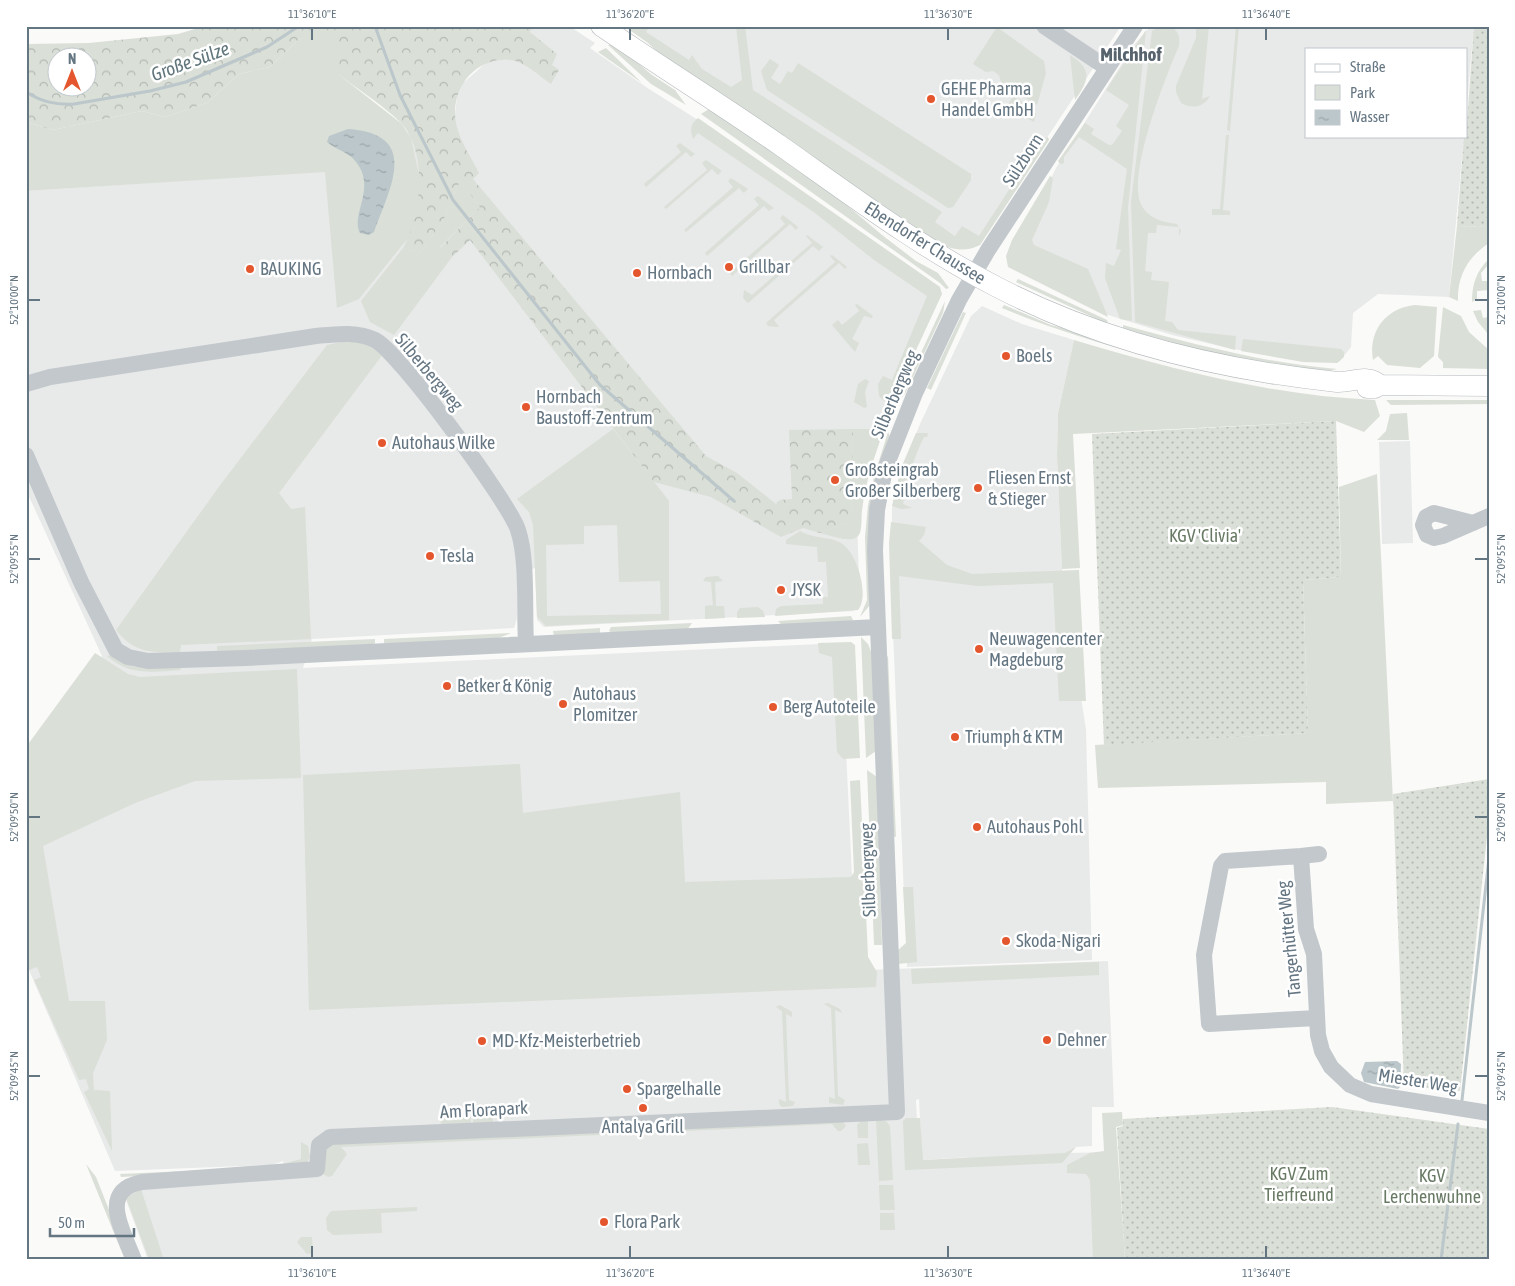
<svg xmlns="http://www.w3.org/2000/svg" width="1515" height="1286" font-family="'Asap Condensed',sans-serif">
	<defs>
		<pattern id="forest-crowns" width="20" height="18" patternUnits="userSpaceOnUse" patternTransform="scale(1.25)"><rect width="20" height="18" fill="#dadfd7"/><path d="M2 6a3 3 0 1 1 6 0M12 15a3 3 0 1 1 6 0" fill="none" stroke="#b4b9b4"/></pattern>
		<pattern id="garden-dots" width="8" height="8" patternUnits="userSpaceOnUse" patternTransform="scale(1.25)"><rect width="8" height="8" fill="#dadfd7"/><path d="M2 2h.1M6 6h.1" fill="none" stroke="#b4b9b4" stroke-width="1.8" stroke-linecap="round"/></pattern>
		<pattern id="water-ripples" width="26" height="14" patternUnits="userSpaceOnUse" patternTransform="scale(1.25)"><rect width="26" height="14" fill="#bbc7cb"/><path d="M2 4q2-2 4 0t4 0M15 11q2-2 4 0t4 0" fill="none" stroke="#9ca6aa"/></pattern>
	</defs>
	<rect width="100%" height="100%" fill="#fafaf8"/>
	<path fill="#e8e9e9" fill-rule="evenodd" d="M533,26H569L595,43L590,48L646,87L698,120L939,298L874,434L854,445L860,601L854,611L544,627L537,620L535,568L517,574V618L514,628L312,639L303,668L841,643L855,941L866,970L1108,961L1114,1107H1092V1146L1076,1147L1066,1153L1117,1152L1125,1260H148L125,1197L142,1189L287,1177L283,1161L272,1165L115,1171L26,963V760L102,656L26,490V191L313,172L455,114L457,97L462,84L488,61L500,59L552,65L530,32ZM919,1099L922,1160L971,1157L919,1161L916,1100Z
		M638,26H1121L980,239L971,246L644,34Z
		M1155,26H1474L1466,115V49H1306V136H1464L1449,297L1378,294L1353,313L1351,347L1339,362H1315L1233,349L1172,335L1105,314L1009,249L1043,195L1056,168L1133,46L1148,29Z
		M982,306L1022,324L1074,340L1058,413L1057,456L1062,569L1086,730L1092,960L907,967L891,584L892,508L901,471L920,424L971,316Z
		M1410,441L1413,543L1382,544L1379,442Z"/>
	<path fill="#dadfd7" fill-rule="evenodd" d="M624,26H650L646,32L689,60L692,55L702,69L731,87L742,80L736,26H745L753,90L942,212L935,222L955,236L962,226L979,236L1042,139L1048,137L1049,140L980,245C966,252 953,251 938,242L673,66L648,43Z
		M1161,26C1175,26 1181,32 1179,46C1165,78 1129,170 1140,202C1146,218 1162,222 1177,224L1181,231L1179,236V227L1157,225L1156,233H1148L1145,271L1152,272L1151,280L1169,282L1165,321L1172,322L1178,330L1236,336L1235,350L1135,322L1131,202L1152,31Z
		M1196,26H1209L1202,99L1210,96C1203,108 1192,109 1181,103L1176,92V86L1196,38Z
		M1236,26H1239L1230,131L1227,130Z
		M997,27L1044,61L1046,73L1037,105L1001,82L999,75L993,71L986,72L973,64Z
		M1146,30L1128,208L1132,321L1120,319L1105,278L1106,263L1114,266L1121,250L1116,249L1127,169L1079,137L1064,157V163L1060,164L1058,161L1085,123L1094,129L1091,134L1109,145H1112L1122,131L1116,126L1129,105L1106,90Z
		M320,32L339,41L338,74L402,124L411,138L421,184L412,233L359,299L337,308L325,172L26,191V122L53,130L142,111L165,117L207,103L239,74L270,67L298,40Z
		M615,44L652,75L675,90L686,105L651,84L608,45Z
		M606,48L642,83L598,52Z
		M1070,55C1093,70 1089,80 1075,100Z
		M770,59L779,65L771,78L780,84L788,71L792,73L798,63L971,174V180L953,207L948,208L767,90L761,71Z
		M1013,96L1033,109L1036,114L1034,122L1007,107Z
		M709,109L810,174L882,235L916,261L938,273L949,288L946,289L940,283L701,114Z
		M698,118L940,287L942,294L892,402L884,401L879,396L878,384L883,376L892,380L927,296L874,260L815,213L698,133L693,139C690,129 690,125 698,118Z
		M1226,135H1229L1223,210L1230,211V215H1212V209H1220Z
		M680,143L695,154L691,157L686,152L646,187L644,184L681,152L676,146Z
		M706,160L722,171L718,175L712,169L666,209L664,207L707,170L702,163Z
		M1050,176L1053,178L1049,202L1032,240L1034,245L1088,269L1108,317L1008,267L1006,256L1012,240Z
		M731,178L748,189L744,193L739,188L686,232L684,230L733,187L728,181Z
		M460,181L480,207L440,247L452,257L394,335L370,322L361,301L403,248L420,253L443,221Z
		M758,196L774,208L769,211L764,206L707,256L705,253L759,205L754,199Z
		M783,215L798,227L796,230L790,224L732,276L730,273L785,224L780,218Z
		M1457,226L1489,227V243C1468,257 1457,276 1458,301L1449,297Z
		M807,235L823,247L819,251L813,246L748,303L743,298L744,290L752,295L812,243L806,236Z
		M832,255L847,267L845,269L839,263L774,320L779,327L768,326L766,323L835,262L830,256Z
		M1489,259V264L1481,273L1482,281H1489V290L1477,291V299L1472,302C1472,285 1476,271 1489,259Z
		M1018,279L1107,320L1108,324L1016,282Z
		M945,301L943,313L905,394L899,400Z
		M857,304L873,316L872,318L864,316L852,339L859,343L855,352L832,325L838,320L842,325L859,311L855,305Z
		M1004,305L1051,325L1275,383L1274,385C1181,366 1089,344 1002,308Z
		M1415,305L1437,307L1434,356L1420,368L1387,365L1378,356L1373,360C1368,331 1386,308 1415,305Z
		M1443,307L1461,316L1469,332L1489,350V369L1443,368V362L1438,357Z
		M1481,310L1483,318L1489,317V335L1478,322L1473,311Z
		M963,312L966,313L931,390L927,388Z
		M1123,325C1194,344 1264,363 1337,369C1318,375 1299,369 1280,366C1227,357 1175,344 1123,328Z
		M1243,339L1341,349L1344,352V357L1337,363L1303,362L1241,351Z
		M1074,340C1172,369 1272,396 1375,400L1380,416L1364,432L1336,421L1073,434L1080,568L1062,569L1057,456L1058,413Z
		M346,341L364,343L383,354L279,493L291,509L305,507L311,639L181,645L180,653C152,652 135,654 116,630L221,484L327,345Z
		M865,379L869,381L865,392L867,407L864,408L854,402L858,384Z
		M1386,400H1489V404L1391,405Z
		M1407,413L1409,440H1377L1386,431L1390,414Z
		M613,429L669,501V620L546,626L537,617L533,525L529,512L517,499ZM617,525L619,582L660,581L661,614L547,616L546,545L584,544V526Z
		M853,429H884C875,456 865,482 862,511C861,518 863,533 857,537C849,543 829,535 820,533L851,521Z
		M888,432L891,439L870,605L860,617L867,600L865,537L868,505L874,477Z
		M916,433H928L927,437H924C913,458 908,480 903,504L912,508L901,509L892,506L901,468Z
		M1377,474L1393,801L1326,804V782L1098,788L1095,745L1308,733L1303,580L1341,577L1339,487Z
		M891,522L926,527L924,535L919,541L947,565L972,574L1079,570L1086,701H1059L1053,583L977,586L899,576L901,639H892L889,543Z
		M800,531C813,539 829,536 841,543C857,552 870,596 858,610L775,616L776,609L781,606L823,604V597H828L826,562H818L817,547L786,544V540Z
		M718,576L723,581L715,582L716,606H724L725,618L705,619V606L713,605L711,582L703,581L706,577Z
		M758,607L763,611L765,617L737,618V612L740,608Z
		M851,616L853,620L850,621L782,625L778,621Z
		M692,623L687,630L614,634L609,631L611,627Z
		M600,628V634L554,636L553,631Z
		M511,633L496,639L389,645L384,643V639Z
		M861,637L868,644L872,654L876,751L866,758Z
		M375,639V643L371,646L221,653L217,650V646Z
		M851,642L855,645L860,758L843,759L837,752L832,657L819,653L818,643Z
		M95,653L128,674L140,677L297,669L301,778L195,781L135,803L43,846L69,1001H105L107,1040L93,1073L94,1090L110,1091L112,1151L84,1092L89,1089L86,1079L79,1080L34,980L41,977L37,967L29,970L26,965V747Z
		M111,655L134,667L180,666L181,670C153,672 129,676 107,656Z
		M888,656L896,837L892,836L884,659Z
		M520,764L523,813L680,792L685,882L851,877L854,872L850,781L860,780L868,957L877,972L876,987L309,1010L303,775Z
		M867,770L877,777L882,945H874Z
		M903,887H913L917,962L898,964V950L906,943Z
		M1099,962V975L912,984L911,969Z
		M828,1003L840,1009L842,1013L835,1010L838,1096L845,1100L843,1105L829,1103V1097L835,1099L831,1008L824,1004Z
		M780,1005L792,1012V1017L786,1014L789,1100L795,1102L793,1106L782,1107L779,1104V1099L786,1102L782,1011L776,1007Z
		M470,1111L471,1125L441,1126L440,1112Z
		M473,1111H482L484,1117H493V1124H473Z
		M1122,1112L1123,1125L1116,1127L1125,1260H1093L1090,1180L1086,1174L1067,1173V1165L1090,1153L1104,1151L1102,1113Z
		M906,1118H920L923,1160L1065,1153L1076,1147L1062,1163L905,1170L903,1121Z
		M876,1119L886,1121L890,1126L893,1180L879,1181Z
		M862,1120H868V1138H858L857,1125Z
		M842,1121L846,1126L841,1131H838L832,1124L341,1147L347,1154L332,1176L328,1177L323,1174L322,1155L329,1144Z
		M301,1142L308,1146L310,1157L307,1162L295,1167L121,1177L120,1174L271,1167L301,1159Z
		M868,1143L870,1165H858L857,1144Z
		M86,1164L96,1177L129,1260H125Z
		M879,1185H893L895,1210H880Z
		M141,1189L164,1260H158L156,1257L149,1259L126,1198Z
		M417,1207V1211L381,1213L382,1233L333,1235L327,1230L326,1218L331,1211Z
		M880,1213H894L895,1230H880Z
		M301,1237H312L313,1253L307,1254L297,1242Z"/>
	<path fill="url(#forest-crowns)" fill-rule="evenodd" d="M205,26H533L530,32L557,54L552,65L559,70L551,84C541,77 527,64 515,61C483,54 455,80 455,113C455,134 470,155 479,173L473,179L706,456L737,473L776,504L780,500L792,499L789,430L853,429L851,521L820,533L803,528L781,537L711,497L654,482L470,240L452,257L440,248L480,207L460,181L443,221L420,253L403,248C421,217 428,153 402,124C387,108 356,88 338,74V41L320,33L298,40L270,67L239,74L207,103L165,117L142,111L53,130L26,122V44L89,43L178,34ZM58,58H88V88H58Z"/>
	<path fill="url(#garden-dots)" d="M1474,26H1489V227L1457,226L1464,136H1466Z
		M1336,421L1341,577L1303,580L1308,733L1104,745L1092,434Z
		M1489,779V817L1460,1091L1404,1085L1393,794Z
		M1332,1107L1489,1129V1260H1125L1117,1128L1123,1126V1119Z"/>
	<path fill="url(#water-ripples)" d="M348,129C422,134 389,189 374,232L369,235L360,233C350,215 377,188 356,162C349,152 336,150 327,142L329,136Z
		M1397,1061L1401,1064L1400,1087L1398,1089L1364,1082L1361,1073L1365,1062Z"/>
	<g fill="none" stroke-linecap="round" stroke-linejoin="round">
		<path stroke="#bbc7cb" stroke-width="3" d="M375,26L400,95L453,200L600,385L734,501
			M26,92C42,102 56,105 74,104L150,91L186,82L267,47L299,26
			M1462,1100L1489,858
			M1441,1260L1458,1124"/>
		<g stroke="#b5babe" stroke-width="21">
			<path id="major" d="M601,26C661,67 722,105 781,146C852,196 921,248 997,287C1101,341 1221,370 1337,382C1352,383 1367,373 1380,385
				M1367,388H1375L1380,385L1489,386"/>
		</g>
		<path stroke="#c3c8cc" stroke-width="16" d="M1044,26L1107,68
			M26,384L50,377L316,336C336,334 357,331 375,340C398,351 510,504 518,530C528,560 524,610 526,643
			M26,455L81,582L116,650L128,657L148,661L245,658L878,627
			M1473,523L1434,513L1426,517L1423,525L1427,535L1434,538L1443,536L1489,516
			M1301,856L1319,854
			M1317,1018L1209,1024L1204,955L1221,866L1225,861L1301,856L1306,929L1314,954L1318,1035L1322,1051L1331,1067L1350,1085L1371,1094L1489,1113
			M134,1260C124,1232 97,1191 142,1182L317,1169L319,1145L330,1137L897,1112L875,550L877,510L885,469L915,393L959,300L988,250L1135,26"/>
		<use href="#major" stroke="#fff" stroke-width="20"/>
	</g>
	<path fill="none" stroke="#657683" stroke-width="2" d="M312,28V40M630,28V40M948,28V40M1266,28V40M28,300H40M1475,300H1488M28,559H40M1475,559H1488M28,817H40M1475,817H1488M28,1076H40M1475,1076H1488M312,1246V1258M630,1246V1258M948,1246V1258M1266,1246V1258"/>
	<g fill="#e4572e" stroke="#fff" stroke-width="2">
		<circle cx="931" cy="99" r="5"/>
		<circle cx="729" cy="267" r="5"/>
		<circle cx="250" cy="269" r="5"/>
		<circle cx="637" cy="273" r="5"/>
		<circle cx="1006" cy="356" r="5"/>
		<circle cx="526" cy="407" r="5"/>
		<circle cx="382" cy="443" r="5"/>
		<circle cx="835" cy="480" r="5"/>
		<circle cx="978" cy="488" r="5"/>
		<circle cx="430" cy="556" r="5"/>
		<circle cx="781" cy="590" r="5"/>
		<circle cx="979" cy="649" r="5"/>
		<circle cx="447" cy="686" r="5"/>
		<circle cx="563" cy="704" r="5"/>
		<circle cx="773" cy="707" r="5"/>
		<circle cx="955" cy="737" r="5"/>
		<circle cx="977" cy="827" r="5"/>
		<circle cx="1006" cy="941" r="5"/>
		<circle cx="1047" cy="1040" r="5"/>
		<circle cx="482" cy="1041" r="5"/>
		<circle cx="627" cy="1089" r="5"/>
		<circle cx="643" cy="1108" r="5"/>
		<circle cx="604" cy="1222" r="5"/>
	</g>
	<g text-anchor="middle" stroke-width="5" stroke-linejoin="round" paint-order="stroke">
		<g font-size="18" fill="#657683" stroke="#fff" text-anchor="start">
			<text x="941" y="95">GEHE Pharma<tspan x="941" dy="21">Handel GmbH</tspan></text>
			<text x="739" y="273">Grillbar</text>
			<text x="260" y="275">BAUKING</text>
			<text x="647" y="279">Hornbach</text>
			<text x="1016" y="362">Boels</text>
			<text x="536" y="403">Hornbach<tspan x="536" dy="21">Baustoff-Zentrum</tspan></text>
			<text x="392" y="449">Autohaus Wilke</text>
			<text x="845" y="476">Großsteingrab<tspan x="845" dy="21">Großer Silberberg</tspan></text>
			<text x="988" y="484">Fliesen Ernst<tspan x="988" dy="21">&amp; Stieger</tspan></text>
			<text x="440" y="562">Tesla</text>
			<text x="791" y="596">JYSK</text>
			<text x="989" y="645">Neuwagencenter<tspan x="989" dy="21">Magdeburg</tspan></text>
			<text x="457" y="692">Betker &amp; König</text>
			<text x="573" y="700">Autohaus<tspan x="573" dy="21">Plomitzer</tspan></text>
			<text x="783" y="713">Berg Autoteile</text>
			<text x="965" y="743">Triumph &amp; KTM</text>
			<text x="987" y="833">Autohaus Pohl</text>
			<text x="1016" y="947">Skoda-Nigari</text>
			<text x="1057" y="1046">Dehner</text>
			<text x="492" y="1047">MD-Kfz-Meisterbetrieb</text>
			<text x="637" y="1095">Spargelhalle</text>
			<text x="643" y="1133" text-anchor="middle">Antalya Grill</text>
			<text x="614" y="1228">Flora Park</text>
		</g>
		<g font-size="18" fill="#657683" stroke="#fff">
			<text transform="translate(1023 160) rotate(-57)" y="6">Sülzborn</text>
			<text transform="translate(925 243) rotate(32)" y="6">Ebendorfer Chaussee</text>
			<text transform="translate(429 372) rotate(50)" y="6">Silberbergweg</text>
			<text transform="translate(895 394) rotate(-67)" y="6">Silberbergweg</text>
			<text transform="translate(868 870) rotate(-92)" y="6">Silberbergweg</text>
			<text transform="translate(1289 939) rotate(-96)" y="6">Tangerhütter Weg</text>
			<text transform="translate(1418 1081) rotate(9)" y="6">Miester Weg</text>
			<text transform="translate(484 1110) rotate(-3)" y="6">Am Florapark</text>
		</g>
		<g font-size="18" fill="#687a64" stroke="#fff">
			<text x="1205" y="542">KGV 'Clivia'</text>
			<text x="1299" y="1180">KGV Zum<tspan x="1299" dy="21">Tierfreund</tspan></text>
			<text x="1432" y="1182">KGV<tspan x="1432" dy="21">Lerchenwuhne</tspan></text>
		</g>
		<g font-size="19" font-weight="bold" fill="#57646e" stroke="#fff">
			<text x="1131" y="61">Milchhof</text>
		</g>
		<g font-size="19" font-style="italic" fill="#60757c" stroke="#fff">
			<text transform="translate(190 61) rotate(-20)" y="7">Große Sülze</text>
		</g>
	</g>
	<rect width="1515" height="1286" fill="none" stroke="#ffffff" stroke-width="55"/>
	<rect x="1305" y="48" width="162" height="90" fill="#ffffff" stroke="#c1c8cd"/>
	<rect x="1315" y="64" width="25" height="8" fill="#ffffff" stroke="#c1c8cd"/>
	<text x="1350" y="72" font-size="15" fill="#657683">Straße</text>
	<rect x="1315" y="85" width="25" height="15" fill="#dadfd7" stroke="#c1c8cd"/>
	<text x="1350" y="98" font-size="15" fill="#657683">Park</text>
	<rect x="1315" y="110" width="25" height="15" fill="url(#water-ripples)" stroke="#c1c8cd"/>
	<text x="1350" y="122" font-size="15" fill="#657683">Wasser</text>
	<g transform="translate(72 72)"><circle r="24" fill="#ffffff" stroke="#c1c8cd"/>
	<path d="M0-4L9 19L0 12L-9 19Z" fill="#e4572e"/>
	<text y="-8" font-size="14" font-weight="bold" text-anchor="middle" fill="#657683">N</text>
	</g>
	<path d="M50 1228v8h84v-8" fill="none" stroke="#657683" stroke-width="2.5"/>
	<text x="58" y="1228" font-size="15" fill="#657683" stroke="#ffffff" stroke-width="4" paint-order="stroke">50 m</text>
	<rect x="28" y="28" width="1460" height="1230" fill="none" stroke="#657683" stroke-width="2"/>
	<g font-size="12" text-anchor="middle" fill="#657683">
		<text x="312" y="18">11°36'10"E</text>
		<text x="630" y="18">11°36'20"E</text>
		<text x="948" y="18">11°36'30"E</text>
		<text x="1266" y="18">11°36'40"E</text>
		<text transform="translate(14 300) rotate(-90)" y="4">52°10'00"N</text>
		<text transform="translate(1501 300) rotate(-90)" y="4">52°10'00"N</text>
		<text transform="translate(14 559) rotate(-90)" y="4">52°09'55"N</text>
		<text transform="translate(1501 559) rotate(-90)" y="4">52°09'55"N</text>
		<text transform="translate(14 817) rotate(-90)" y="4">52°09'50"N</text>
		<text transform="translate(1501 817) rotate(-90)" y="4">52°09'50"N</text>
		<text transform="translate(14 1076) rotate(-90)" y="4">52°09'45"N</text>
		<text transform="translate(1501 1076) rotate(-90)" y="4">52°09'45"N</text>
		<text x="312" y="1277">11°36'10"E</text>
		<text x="630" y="1277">11°36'20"E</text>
		<text x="948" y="1277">11°36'30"E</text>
		<text x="1266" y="1277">11°36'40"E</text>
	</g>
</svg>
